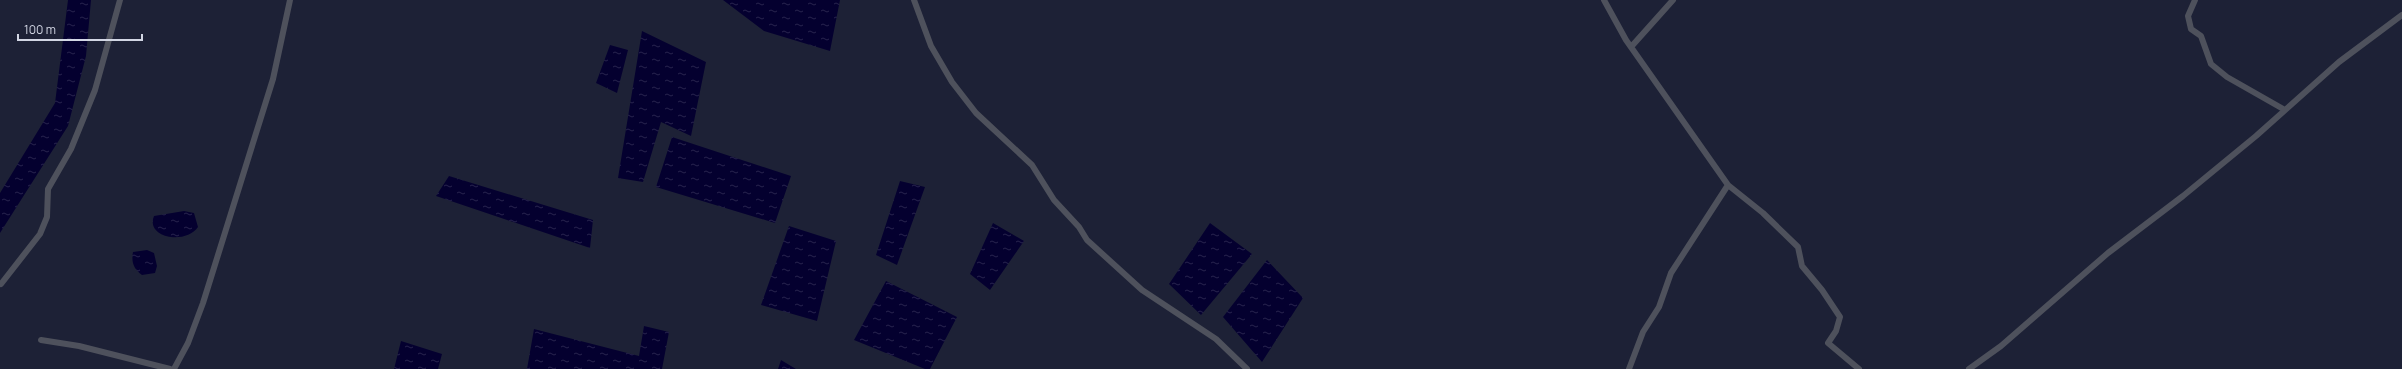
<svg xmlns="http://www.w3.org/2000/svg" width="2402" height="369" font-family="Manrope,sans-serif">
	<defs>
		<pattern id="water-ripples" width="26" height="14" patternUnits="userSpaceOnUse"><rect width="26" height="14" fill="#04002f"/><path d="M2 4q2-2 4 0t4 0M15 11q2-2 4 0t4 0" fill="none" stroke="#28244d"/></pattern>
	</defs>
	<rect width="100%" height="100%" fill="#1d2136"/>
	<path fill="url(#water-ripples)" d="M68,0H91L86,56L68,126L0,233V193L55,103Z
		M723,0H840L830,51L764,31Z
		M642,31L706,62L691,136L661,122L643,182L618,178Z
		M610,45L628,50L617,93L596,83Z
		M672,137L791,176L775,223L656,187Z
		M449,176L593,220L590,248L436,196Z
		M900,181L925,187L897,265L876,255Z
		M184,211L194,213L198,227C186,245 145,238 154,216Z
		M993,223L1024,241L990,290L970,274Z
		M1210,223L1252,254L1201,315L1169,284Z
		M789,226L836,241L817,321L761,305Z
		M147,250L154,253L157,266L155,273L142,275C134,269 131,263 133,252Z
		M1267,260L1303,298L1262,362L1223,317Z
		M886,281L957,317L930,369H925L854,340Z
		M644,326L669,332L662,369H527L534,329L639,356Z
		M401,341L442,354L438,369H394Z
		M781,360L796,369H778Z"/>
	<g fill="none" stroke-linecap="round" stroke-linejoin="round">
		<path stroke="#4e515c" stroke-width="6" d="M914,0L931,46L952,82L976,113L1032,165L1054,200L1079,227L1087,240L1142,290L1216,339L1247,369
			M1604,0L1626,40L1728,185L1763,213L1798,247L1802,266L1822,290L1840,317L1836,331L1828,343L1859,369
			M2195,0L2188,16L2191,29L2201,36L2211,64L2227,77L2285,110
			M1631,47L1673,0
			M1,284L40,234L47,217L48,189L71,149L95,90L120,0
			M41,340L79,346L170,369
			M174,369L188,343L203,303L273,79L290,0
			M1629,369L1643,332L1659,307L1671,273L1728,185
			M1969,369L2001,346L2108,253L2183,196L2256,136L2339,62L2402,15"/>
	</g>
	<path d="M18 34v6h124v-6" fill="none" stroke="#d2d6e4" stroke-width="2"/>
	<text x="24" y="34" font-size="12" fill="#d2d6e4" stroke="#1d2136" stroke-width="3" paint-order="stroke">100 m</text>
</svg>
